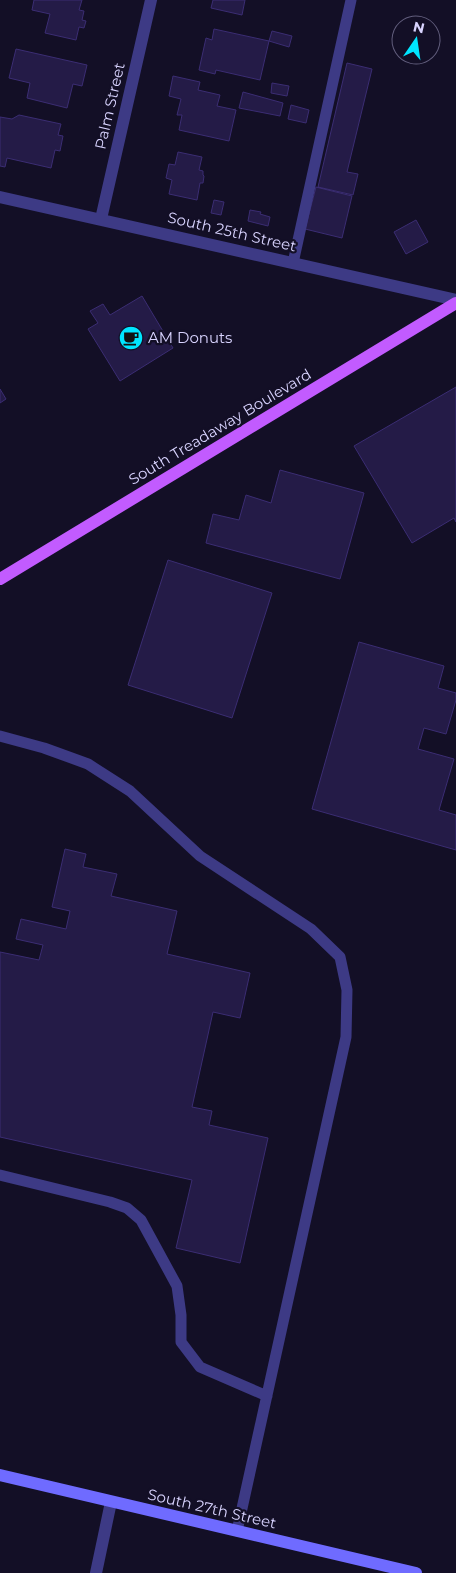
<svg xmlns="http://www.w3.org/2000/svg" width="456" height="1573" font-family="Montserrat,sans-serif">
	<rect width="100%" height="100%" fill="#130f26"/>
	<path fill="#241b47" stroke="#3b2d73" d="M34,0H82L79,10L84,11L82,20L86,21L84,28L79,27L76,40L45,33L50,14L32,10Z
		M213,0H245L242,15L211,8Z
		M214,29L269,41L260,80L216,70L215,74L199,70L206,38L212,40Z
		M272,31L292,36L289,47L269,41Z
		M16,49L87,65L82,86L73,84L67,108L27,98L30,83L9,78Z
		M347,63L372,69L347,172L358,174L353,195L318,187Z
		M173,76L200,82L198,90L220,95L217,106L236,110L229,141L179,130L182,115H177L181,99L169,96Z
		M272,83L289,86L287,96L271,93Z
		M243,92L283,103L280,116L239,108Z
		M291,105L309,110L306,123L288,119Z
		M19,115L61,124L58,135L63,136L60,151L55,150L51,168L7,158L5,167L0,166V117L12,119Z
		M178,152L202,157L199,170L203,171V175L204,176L203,183H200L197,200L169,194L172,180L166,178L169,164L175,165Z
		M316,187L352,196L342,238L305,229Z
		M214,200L224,202L221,215L211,213Z
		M250,210L261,212L260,214L270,217L268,226L248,221Z
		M416,220L428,242L406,254L394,232Z
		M142,296L173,348L120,381L88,329L98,323L90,311L103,304L110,315Z
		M456,387V522L454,518L412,543L354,446Z
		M0,389L6,399L0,403Z
		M280,470L364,493L340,579L206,543L213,514L239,520L246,495L271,503Z
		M168,560L272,593L232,718L128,685Z
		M359,642L444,666L438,688L456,693V700L446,734L424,728L418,749L454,759L439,810L456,815V850L312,809Z
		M65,849L86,854L83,867L117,874L111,896L177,911L167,954L250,973L240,1018L213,1012L192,1107L212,1111L209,1125L268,1138L240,1263L176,1248L192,1180L0,1137V952L39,960L43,945L16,939L21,919L66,929L70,911L52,907Z"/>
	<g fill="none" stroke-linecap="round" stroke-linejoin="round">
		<path stroke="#3d3a85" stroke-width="11" d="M293,263L351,0
			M0,736L44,748L88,764L130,791L200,856L311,929L340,957L347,990L346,1037L237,1531
			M0,1175L110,1202L127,1208L141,1220L177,1286L181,1315V1342L200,1367L267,1396"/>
		<path stroke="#3d3a85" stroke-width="12" d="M0,197L456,300
			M101,219L151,0
			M96,1573L111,1502"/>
		<path stroke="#6f6bff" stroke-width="12" d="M0,1475L416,1573"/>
		<path stroke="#c25bff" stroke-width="12" d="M0,579L456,303"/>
	</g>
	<defs>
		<g id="cafe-disc" transform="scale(1.25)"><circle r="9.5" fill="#00e5ff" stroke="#130f26"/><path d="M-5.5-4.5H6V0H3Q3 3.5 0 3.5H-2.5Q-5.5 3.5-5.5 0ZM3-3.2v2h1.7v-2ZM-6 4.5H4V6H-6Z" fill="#111"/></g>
	</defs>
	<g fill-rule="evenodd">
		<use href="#cafe-disc" x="131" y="338"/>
	</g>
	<g text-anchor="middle" stroke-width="4.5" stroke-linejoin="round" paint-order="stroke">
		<g font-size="15" fill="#d9d4ff" stroke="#130f26">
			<text transform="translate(110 106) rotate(-77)" y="5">Palm Street</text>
			<text transform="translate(232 232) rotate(13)" y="5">South 25th Street</text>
			<text transform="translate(220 427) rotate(-31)" y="5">South Treadaway Boulevard</text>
			<text transform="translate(212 1509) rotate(13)" y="5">South 27th Street</text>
		</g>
		<g font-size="15" fill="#d9d4ff" stroke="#130f26" text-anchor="start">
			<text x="148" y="343">AM Donuts</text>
		</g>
	</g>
	<g transform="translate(416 40) rotate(13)"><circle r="24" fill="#130f26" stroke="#625e7d"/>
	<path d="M0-4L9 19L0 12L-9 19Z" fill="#00e5ff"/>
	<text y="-8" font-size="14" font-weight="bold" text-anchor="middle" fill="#d9d4ff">N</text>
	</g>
</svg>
